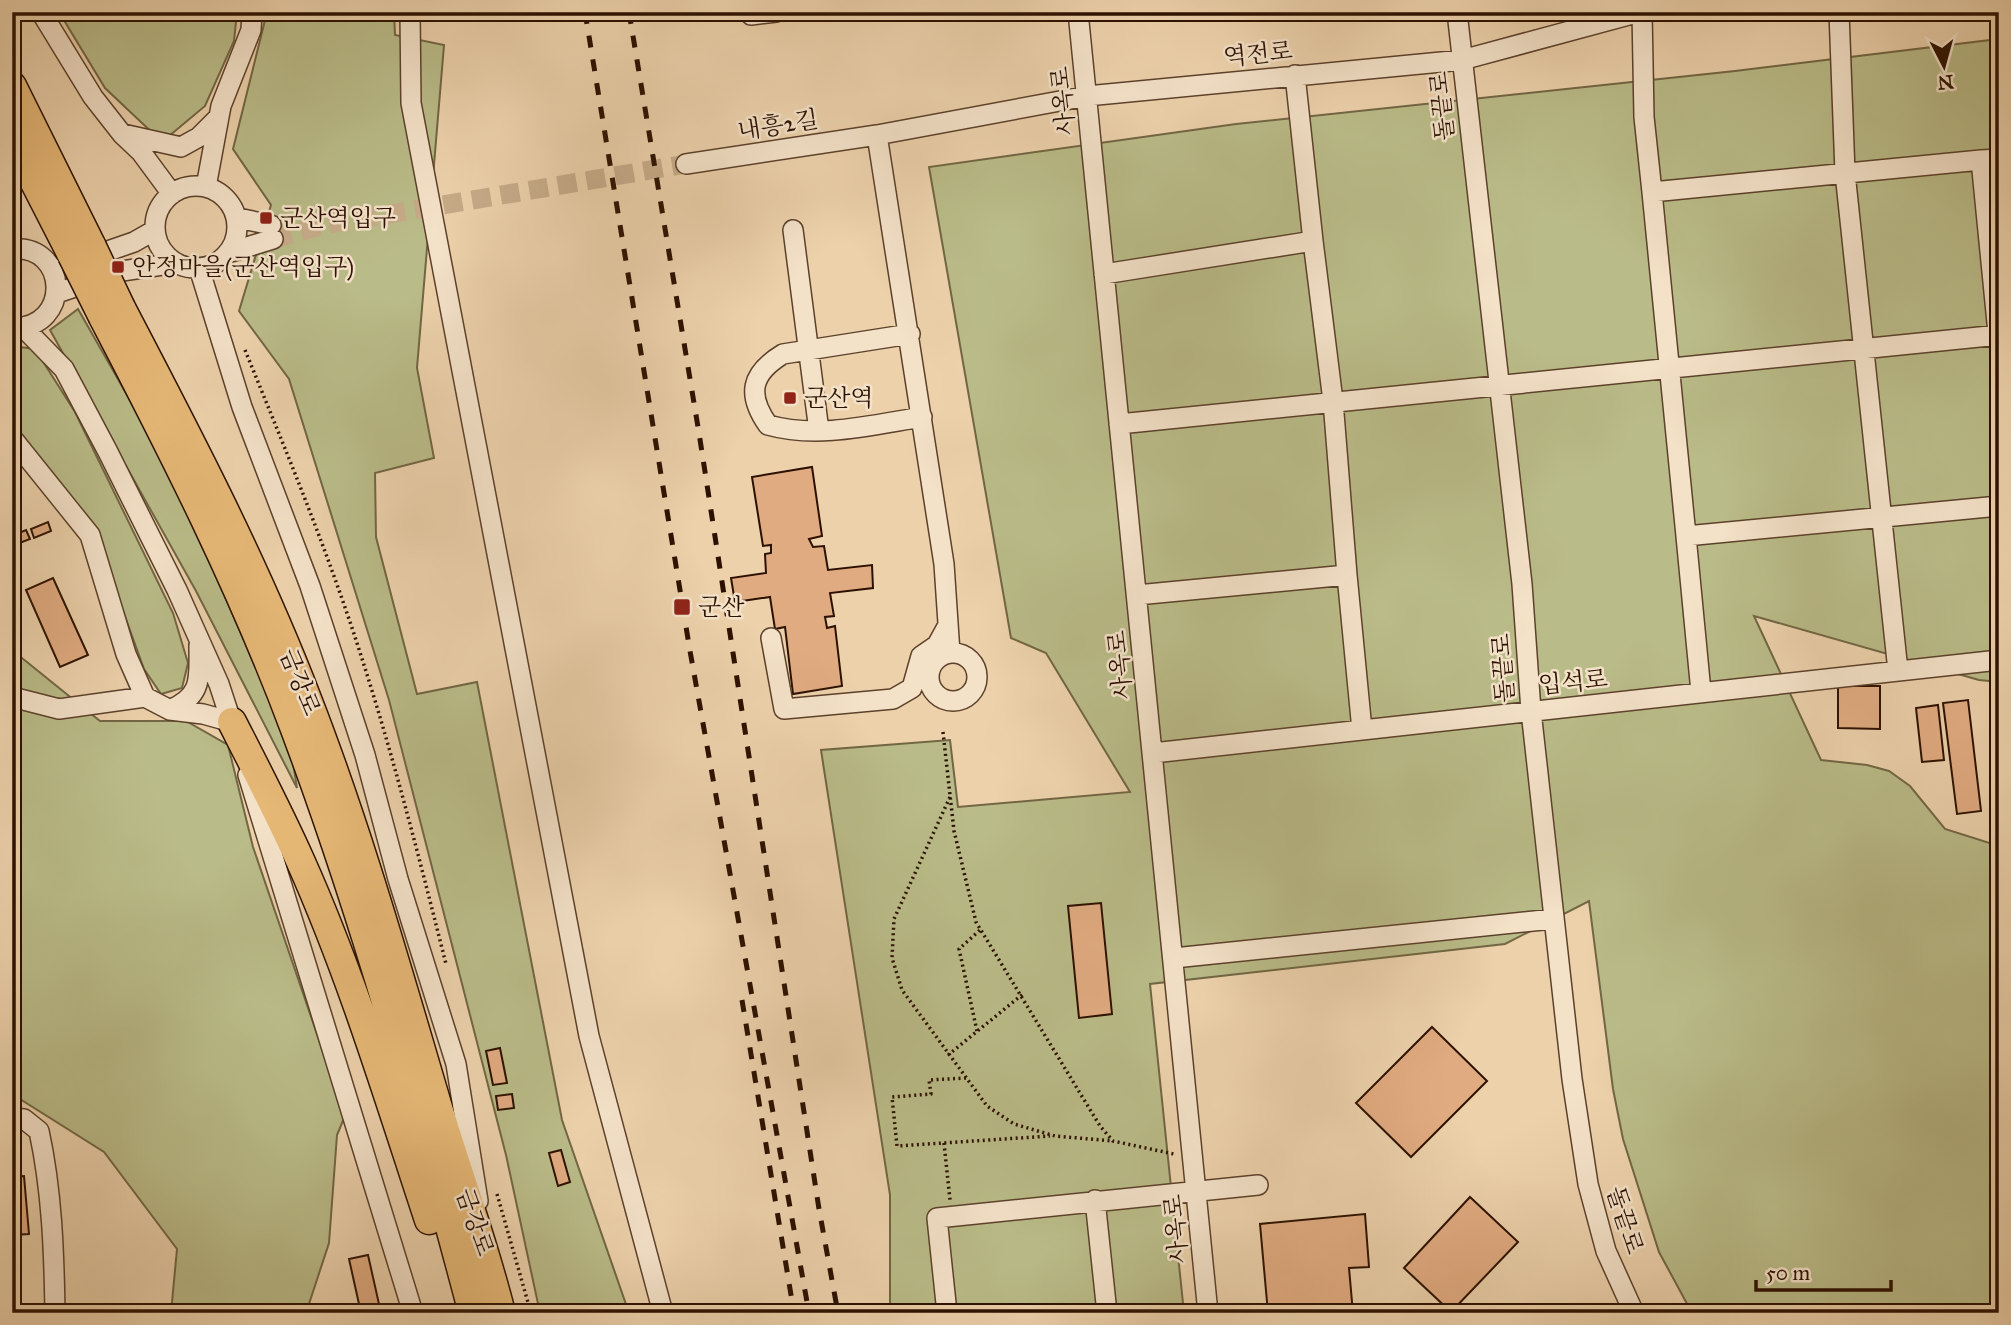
<svg xmlns="http://www.w3.org/2000/svg" width="2011" height="1325" font-family="'IM FELL Great Primer','Noto Serif KR',serif">
	<rect width="100%" height="100%" fill="#ecd1ab"/>
	<filter id="stains"><feTurbulence type="fractalNoise" baseFrequency=".00286" numOctaves="4"/><feColorMatrix values="0 0 0 0 .2 0 0 0 0 .09 0 0 0 0 .02 0 0 0 .5 -.17"/></filter>
	<radialGradient id="worn" r=".72"><stop offset=".6" stop-color="#630" stop-opacity="0"/><stop offset="1" stop-color="#630" stop-opacity=".3"/></radialGradient>
	<path fill="#b9bb88" stroke="#726644" stroke-width="2" d="M59,12H237L234,41L205,106L162,142L105,88Z
		M267,12H394L395,35L444,45L417,368L434,458L375,473L376,537L417,694L477,682L562,1120L629,1313H540L506,1155L389,700L289,379L239,311L271,205L233,149Z
		M1999,39V682L1979,680L1754,616L1821,760L1867,765L1889,771L1910,786L1945,829L1999,846V1154L1991,1198L1999,1209V1313H1692L1659,1252L1623,1139L1613,1089L1589,901L1505,944L1150,984L1184,1313H890V1195L821,750L950,740L958,807L1130,792L1046,653L1011,638L929,167L1236,124L1735,71Z
		M78,309L172,474L291,749L297,788L196,591L50,330Z
		M12,346L35,349L75,412L173,613L188,663L182,688L161,694L144,669L97,539L12,430Z
		M12,615L17,654L100,721H186L228,745L253,847L345,1116L337,1135L329,1243L306,1313H171L177,1249L104,1152L12,1094Z"/>
	<path fill="#e1ab81" stroke="#2c1100" stroke-width="2" d="M812,467L822,536L809,539L813,547L824,546L828,570L872,565L873,588L830,593L834,616L825,617L827,628L835,626L842,686L793,694L785,627L775,629L770,597L735,602L731,578L766,573L765,554L771,553V545L763,546L752,477Z
		M48,522L51,531L34,538L31,529Z
		M26,530L30,539L17,544L14,535Z
		M53,578L88,655L60,667L26,590Z
		M1838,686H1880V729L1838,728Z
		M1968,700L1981,811L1957,814L1943,703Z
		M1938,705L1944,760L1922,762L1916,708Z
		M1992,800H1999V824L1995,825Z
		M1101,903L1112,1014L1079,1018L1068,906Z
		M1432,1027L1487,1081L1411,1157L1356,1103Z
		M500,1048L507,1083L493,1085L486,1051Z
		M512,1094L514,1108L498,1110L496,1096Z
		M561,1150L570,1182L558,1186L549,1153Z
		M24,1176L29,1234L12,1235V1177Z
		M1470,1197L1518,1242L1451,1312L1404,1268Z
		M1365,1214L1369,1267L1349,1268L1353,1313H1268L1260,1224Z
		M368,1255L381,1313H361L349,1259Z"/>
	<g fill="none" stroke-linecap="round" stroke-linejoin="round">
		<path stroke="#c6ab89" stroke-width="19" stroke-dasharray="19 10" stroke-linecap="butt" d="M273,239L324,225L686,164"/>
		<g stroke="#5c412b" stroke-width="22">
			<path id="minor" d="M41,12L93,97L122,134L141,152L172,194
				M410,12L411,103L589,1036L663,1313
				M751,12V15L776,12
				M1078,12L1208,1313
				M1457,12L1522,584L1531,711L1572,1079L1588,1184L1606,1251L1634,1313
				M1642,12L1644,117L1652,192
				M1839,12L1845,173L1898,671
				M1295,75L1313,241
				M123,134L181,147L199,137L218,118
				M877,135L944,564L950,653
				M1981,160L1999,159
				M686,164L877,135L1087,96L1462,60L1640,12
				M155 227a41 41 0 1 1 82 0a41 41 0 1 1-82 0Z
				M206,187L221,106L251,30L252,12
				M238,218L271,225
				M793,230L819,431
				M12,249C68,244 73,327 13,328
				M231,252L273,239
				M85,259L134,242L155,230
				M199,268L242,407L310,586L365,755L398,879L456,1064L478,1201
				M1104,274L1313,241L1333,401L1347,575L1137,595
				M57,293L122,271L176,263
				M23,327L64,369L108,452L177,590L219,684L235,733
				M910,334L783,354C750,374 747,395 768,425C818,439 872,425 922,417
				M1999,343L1981,160L1652,192L1686,536L1999,506
				M1119,424L1999,335
				M12,438L90,535L126,654L145,697
				M1686,536L1701,692
				M1347,575L1362,730
				M771,638L784,709L893,699L912,688L921,656L937,645L948,625
				M929 677a24 24 0 1 1 48 0a24 24 0 1 1-48 0Z
				M12,697L59,709L145,697L170,710L203,714L232,722
				M170,710C203,695 199,679 199,645
				M1153,753L1999,660
				M248,775L413,1313
				M1174,958L1553,919
				M12,1118L24,1119L39,1131C52,1191 54,1251 55,1313
				M1095,1200L1107,1313
				M947,1313L937,1218L1258,1185"/>
		</g>
		<g stroke="#2c1100" stroke-width="31">
			<path id="highway" d="M12,86L92,247
				M12,138L72,255
				M121,308C188,436 255,564 307,699C358,830 396,966 436,1101C457,1172 483,1241 501,1313
				M103,317C173,451 242,587 295,729C366,919 421,1117 473,1313
				M232,722C255,767 279,813 300,860C352,976 389,1099 429,1220"/>
		</g>
		<path stroke="#2c1100" stroke-width="3.5" stroke-dasharray="2 3.5" stroke-linecap="butt" d="M245,350C282,441 319,530 350,622C388,735 417,849 446,964
			M943,732L954,831L976,922L1100,1126L1113,1141L1174,1154
			M950,797L894,919L892,958L902,990L987,1106L1014,1124L1055,1136L1113,1141
			M977,1031L959,949L980,930
			M948,1055L1023,994
			M966,1078L929,1080L931,1094L892,1097L897,1146L1050,1136
			M944,1143L950,1200
			M497,1194L531,1313"/>
		<use href="#minor" stroke="#f3e1c8" stroke-width="19"/>
		<use href="#highway" stroke="#e6b876" stroke-width="28"/>
		<path stroke="#2c1100" stroke-width="5" stroke-dasharray="12 12" stroke-linecap="butt" d="M585,12L690,651L809,1313
			M629,12L699,433L819,1209L838,1313
			M742,1000L794,1313"/>
		<g stroke="#2c1100" stroke-width="31" stroke-linecap="butt">
			<path id="highway-bridge" d="M92,247L121,308
				M72,255L103,317"/>
		</g>
		<use href="#highway-bridge" stroke="#e6b876" stroke-width="28"/>
	</g>
	<g fill="#8f2418" stroke="#f3e1c8" stroke-width="2.5">
		<rect x="259" y="211" width="14" height="14" rx="3.5"/>
		<rect x="111" y="260" width="14" height="14" rx="3.5"/>
		<rect x="783" y="391" width="14" height="14" rx="3.5"/>
		<rect x="673" y="598" width="18" height="18" rx="3.5"/>
	</g>
	<g text-anchor="middle" stroke-width="5" stroke-linejoin="round" paint-order="stroke">
		<g font-size="24" fill="#2c1100" stroke="#f3e1c8">
			<text transform="translate(1258 54) rotate(-6)" y="8">역전로</text>
			<text transform="translate(1063 101) rotate(-96)" y="8">사옥로</text>
			<text transform="translate(1442 106) rotate(-96)" y="8">돌끝로</text>
			<text transform="translate(778 125) rotate(-9)" y="8">내흥2길</text>
			<text transform="translate(1120 665) rotate(-96)" y="8">사옥로</text>
			<text transform="translate(1503 668) rotate(-94)" y="8">돌끝로</text>
			<text transform="translate(300 682) rotate(68)" y="8">금강로</text>
			<text transform="translate(1573 682) rotate(-6)" y="8">입석로</text>
			<text transform="translate(1625 1220) rotate(72)" y="8">돌끝로</text>
			<text transform="translate(475 1222) rotate(71)" y="8">금강로</text>
			<text transform="translate(1176 1229) rotate(-96)" y="8">사옥로</text>
		</g>
		<g font-size="24" fill="#2c1100" stroke="#f3e1c8" text-anchor="start">
			<text x="280" y="226">군산역입구</text>
			<text x="132" y="275">안정마을(군산역입구)</text>
			<text x="804" y="406">군산역</text>
			<text x="698" y="615">군산</text>
		</g>
	</g>
	<rect width="2011" height="1325" fill="none" stroke="#ecd1ab" stroke-width="42"/>
	<rect x="14" y="14" width="1983" height="1297" fill="none" stroke="#2c1100" stroke-width="3.5"/>
	<rect x="21" y="21" width="1969" height="1283" fill="none" stroke="#2c1100" stroke-width="2"/>
	<g transform="translate(1944 66) rotate(174)" stroke="#f3e1c8" stroke-width="5" paint-order="stroke">
	<path d="M0-5L12 26L0 18L-12 26Z" fill="#2c1100"/>
	<text y="-10" font-size="19" font-weight="bold" text-anchor="middle" fill="#2c1100">N</text>
	</g>
	<path d="M1756 1280v10h135v-10" fill="none" stroke="#2c1100" stroke-width="3.5"/>
	<text x="1766" y="1280" font-size="21" fill="#2c1100" stroke="#f3e1c8" stroke-width="5" paint-order="stroke">50 m</text>
	<rect width="100%" height="100%" filter="url(#stains)"/>
	<rect width="100%" height="100%" fill="url(#worn)"/>
</svg>
